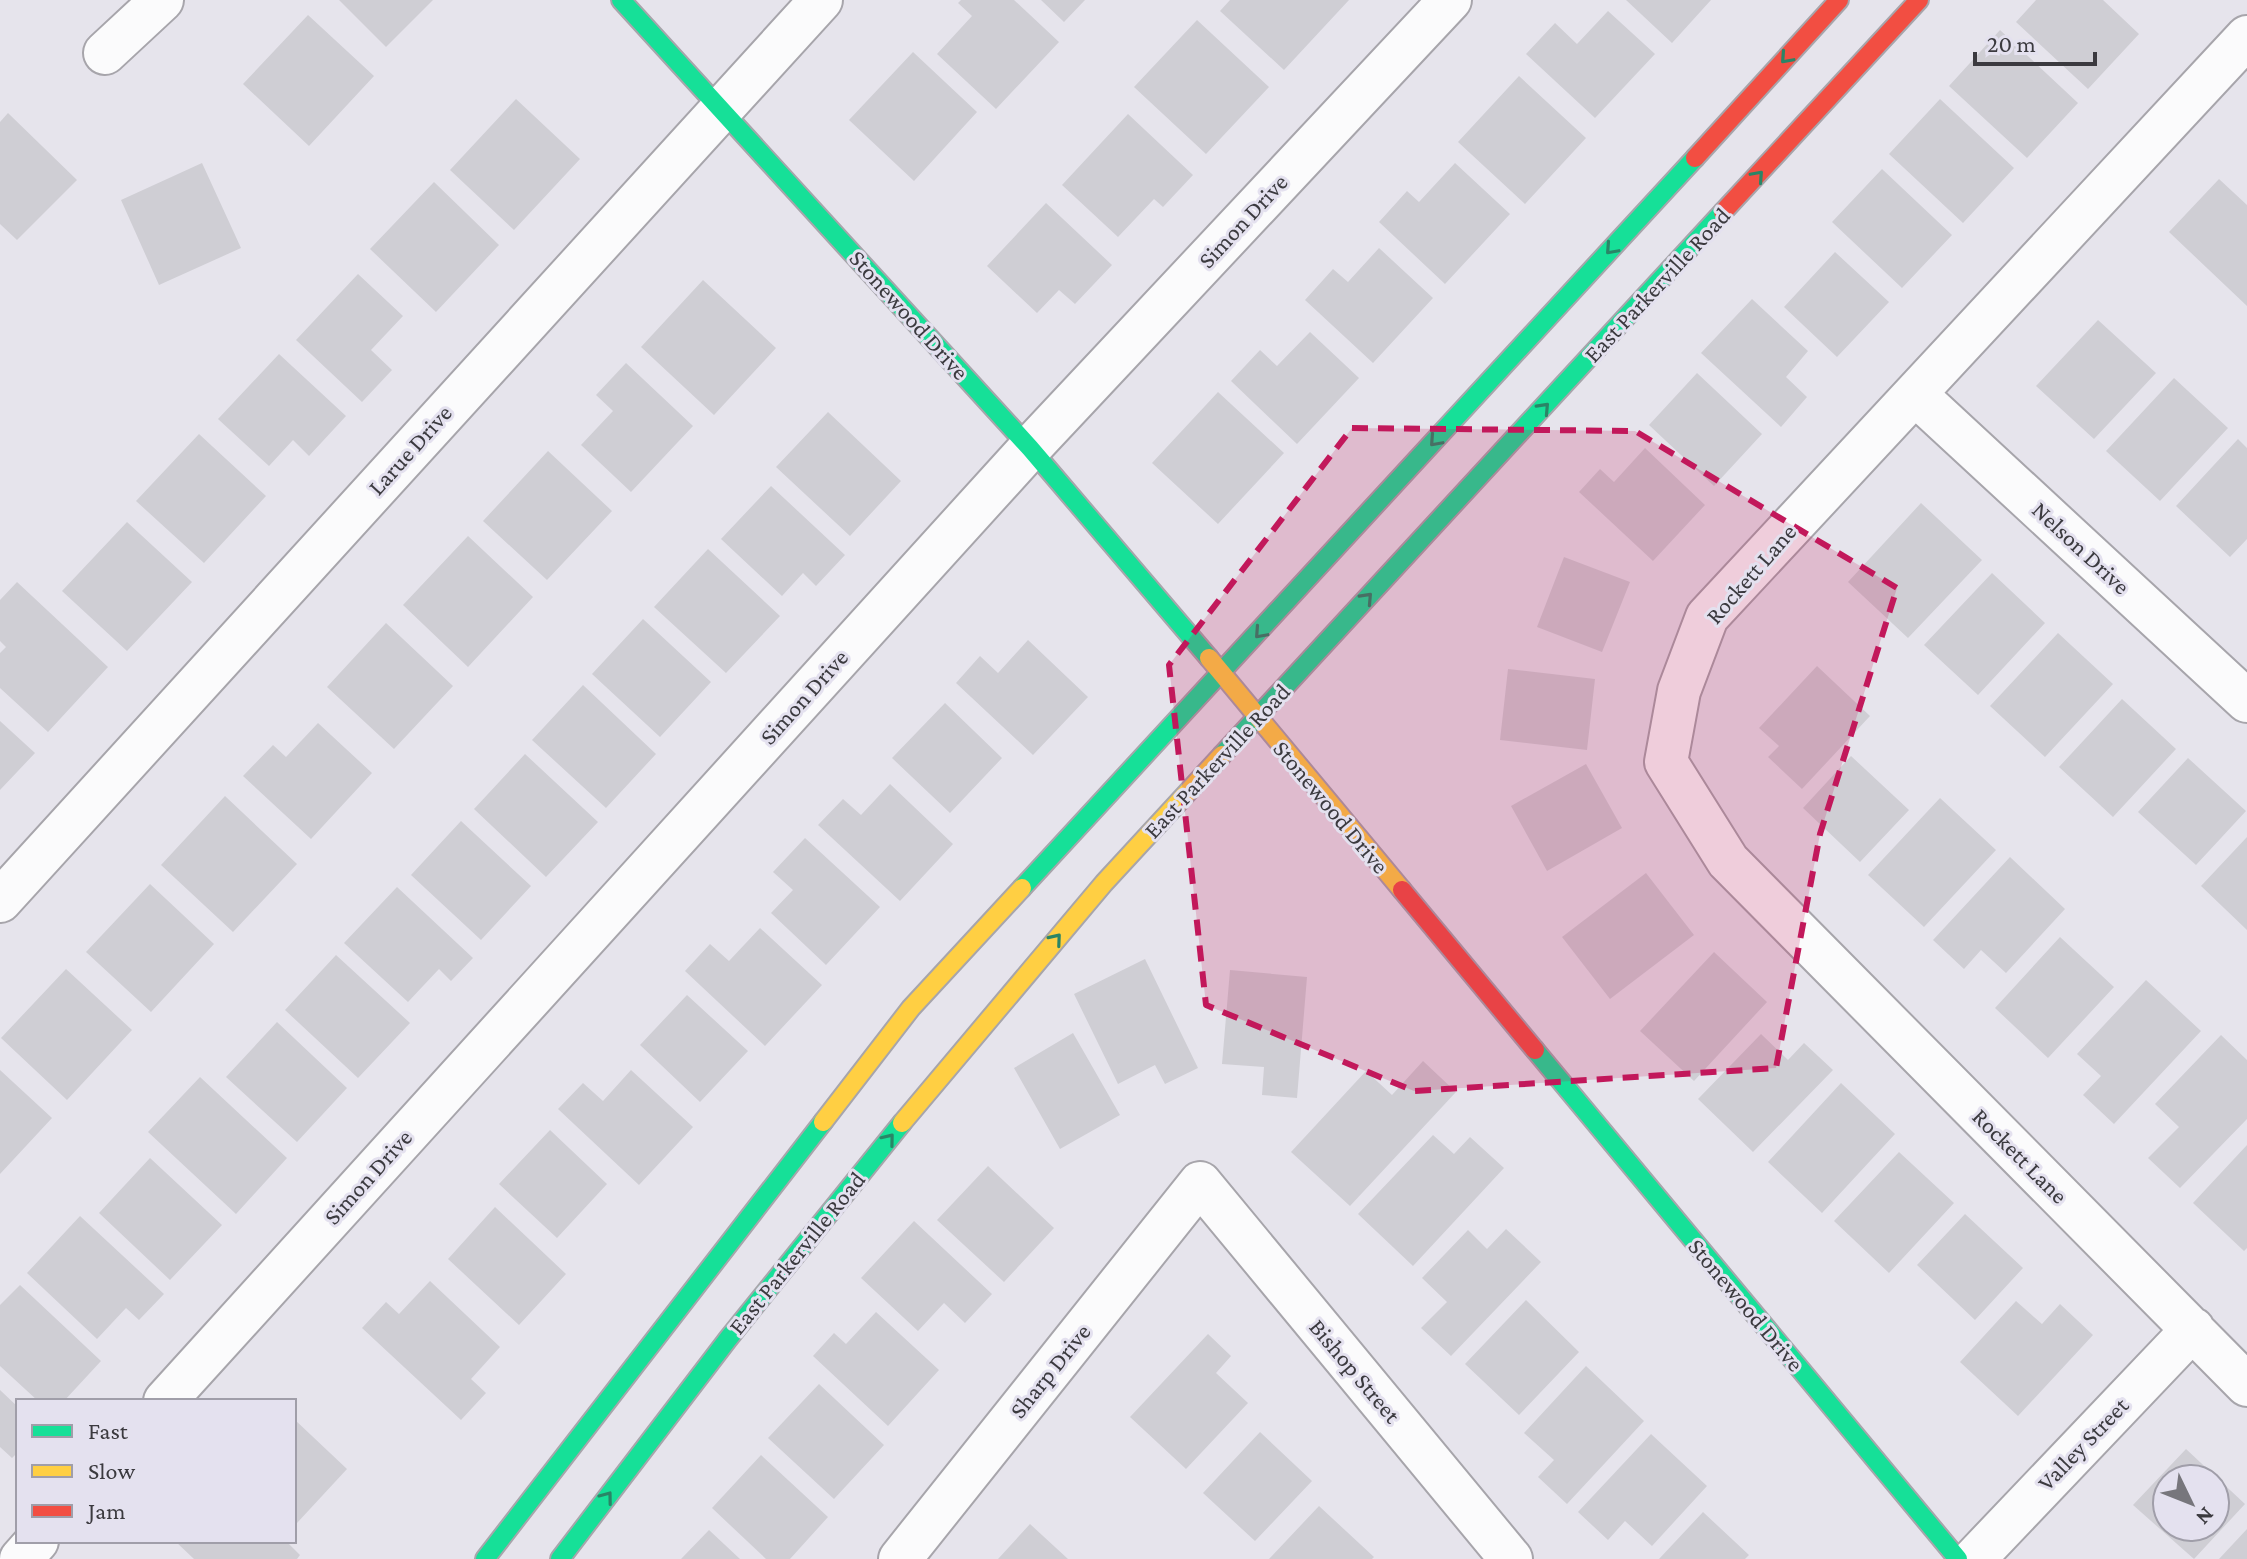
<svg xmlns="http://www.w3.org/2000/svg" width="2247" height="1559" font-family="'Crimson Pro',serif">
	<rect width="100%" height="100%" fill="#e6e4ec"/>
	<path fill="#cfced4" fill-rule="evenodd" d="M339,0H433L386,47Z
		M961,0H1014L1059,42L996,109L937,54L972,16L958,3Z
		M1041,0H1085L1064,22Z
		M1230,0H1349L1284,70L1220,11Z
		M1626,0H1711L1672,43Z
		M2036,0H2103L2139,34L2088,89L2016,22Z
		M1608,11L1655,54L1595,118L1526,54L1555,23L1577,44Z
		M308,15L374,76L309,146L243,84Z
		M1197,20L1269,87L1206,154L1134,87Z
		M2000,30L2078,103L2027,158L1949,86Z
		M913,52L977,112L914,181L849,120Z
		M1519,76L1586,138L1525,204L1458,142Z
		M516,99L580,159L514,230L450,170Z
		M1940,99L2014,168L1963,223L1889,154Z
		M8,113L77,180L17,240L0,224V122Z
		M1128,114L1193,175L1163,207L1154,199L1118,237L1062,185Z
		M202,163L241,248L159,285L121,200Z
		M1455,163L1510,214L1445,284L1379,222L1407,191L1419,202Z
		M1882,169L1952,235L1902,288L1832,222Z
		M2219,179L2247,205V306L2169,232Z
		M434,182L499,245L436,312L370,249Z
		M1046,203L1112,265L1075,304L1059,290L1037,313L987,266Z
		M1379,248L1433,298L1373,363L1305,300L1333,269L1348,282Z
		M1835,252L1889,302L1837,357L1784,307Z
		M358,274L403,316L371,350L392,370L362,402L296,340Z
		M703,280L776,348L714,415L641,347Z
		M1752,299L1808,351L1786,377L1807,397L1781,427L1701,353Z
		M2098,320L2156,373L2094,439L2036,386Z
		M1310,332L1359,378L1297,444L1231,381L1260,350L1277,366Z
		M279,354L346,416L309,456L293,440L269,466L218,419Z
		M626,363L693,426L631,492L581,445L613,411L596,395Z
		M1697,373L1762,434L1714,486L1649,425Z
		M2174,378L2228,428L2160,501L2106,451Z
		M1218,392L1284,453L1218,524L1152,463Z
		M828,412L901,481L850,536L776,467Z
		M199,434L266,496L204,563L136,501Z
		M2238,439L2247,448V539L2230,557L2176,506Z
		M1645,448L1705,505L1653,561L1579,492L1600,469L1614,482Z
		M548,451L612,511L547,580L483,521Z
		M771,486L845,555L816,586L803,573L782,596L721,539Z
		M1921,503L1982,560L1908,638L1848,582Z
		M127,522L192,582L127,651L62,591Z
		M468,536L533,597L468,667L403,605Z
		M708,549L780,616L726,673L654,607Z
		M1564,557L1630,582L1602,652L1537,627Z
		M1992,573L2045,623L1978,695L1924,645Z
		M17,582L108,667L48,732L0,688V653L6,647L0,641V600Z
		M643,619L711,682L660,737L592,674Z
		M386,623L453,686L394,749L327,687Z
		M2058,633L2113,684L2045,757L1990,706Z
		M1028,640L1088,697L1033,755L956,683L980,656L998,673Z
		M1817,666L1870,716L1802,789L1768,757L1779,746L1759,728Z
		M1508,669L1595,679L1587,750L1500,740Z
		M583,685L656,754L606,808L532,740Z
		M2122,699L2176,749L2113,817L2059,767Z
		M945,703L1002,758L950,813L892,758Z
		M0,721L35,753L0,790Z
		M318,723L372,773L311,839L243,776L273,745L286,757Z
		M525,754L598,822L546,877L474,809Z
		M1851,756L1909,810L1860,862L1803,808Z
		M2188,758L2246,811L2196,865L2138,812Z
		M1586,764L1622,828L1547,871L1511,806Z
		M890,784L953,844L900,901L818,825L843,799L861,815Z
		M225,796L297,864L233,932L161,865Z
		M1940,798L1996,850L1924,927L1868,875Z
		M461,821L531,886L481,940L411,875Z
		M2247,837V930L2201,886Z
		M805,838L880,907L826,965L771,913L793,890L773,872Z
		M2010,857L2065,909L2006,973L1981,950L1964,969L1933,940Z
		M1646,873L1694,935L1610,999L1562,937Z
		M150,884L214,944L151,1012L86,952Z
		M397,887L473,958L451,981L439,969L408,1002L344,943Z
		M760,928L822,985L765,1046L685,971L710,944L729,961Z
		M2060,937L2114,987L2048,1058L1995,1008Z
		M1714,952L1767,1002L1694,1081L1640,1031Z
		M336,955L410,1023L358,1078L285,1010Z
		M1145,959L1198,1068L1165,1084L1155,1065L1118,1084L1074,994Z
		M66,969L132,1030L67,1100L1,1038Z
		M1230,970L1307,977L1297,1098L1262,1095L1264,1067L1222,1064Z
		M2146,980L2201,1031L2114,1124L2083,1095L2101,1076L2077,1054Z
		M687,995L748,1051L700,1102L640,1045Z
		M277,1022L347,1088L297,1142L226,1077Z
		M1073,1033L1120,1115L1060,1149L1014,1068Z
		M1761,1034L1788,1060L1804,1043L1833,1070L1753,1152L1698,1099Z
		M2221,1035L2247,1060V1119L2180,1188L2148,1158L2179,1127L2155,1104Z
		M1423,1061L1456,1092L1350,1206L1291,1152L1366,1071L1392,1095Z
		M0,1070L52,1118L0,1174Z
		M631,1070L693,1127L639,1185L558,1109L583,1083L603,1101Z
		M200,1077L287,1158L236,1214L148,1132Z
		M1841,1083L1895,1134L1822,1213L1768,1162Z
		M550,1130L607,1184L557,1238L499,1184Z
		M1433,1135L1454,1154L1470,1137L1504,1168L1413,1266L1358,1214Z
		M2247,1145V1248L2244,1251L2193,1203Z
		M1899,1152L1954,1203L1889,1273L1834,1221Z
		M150,1158L222,1225L170,1280L99,1213Z
		M988,1166L1054,1228L1004,1282L937,1220Z
		M495,1207L566,1274L519,1325L448,1259Z
		M1965,1214L2023,1268L1975,1320L1917,1265Z
		M80,1216L164,1294L139,1320L126,1308L97,1339L27,1273Z
		M914,1221L992,1294L965,1323L944,1303L918,1331L861,1278Z
		M1506,1229L1541,1262L1451,1356L1421,1328L1447,1302L1422,1278L1468,1230L1487,1249Z
		M430,1281L500,1347L471,1379L486,1393L461,1420L362,1328L386,1302L399,1314Z
		M20,1285L101,1361L64,1401H38L0,1366V1305Z
		M1526,1300L1579,1352L1519,1415L1465,1364Z
		M2016,1301L2042,1324L2060,1304L2093,1335L2018,1416L1960,1362Z
		M876,1312L939,1370L888,1426L813,1356L834,1333L846,1344Z
		M1208,1334L1231,1356L1216,1373L1248,1403L1186,1469L1130,1417Z
		M1586,1366L1644,1421L1567,1504L1538,1477L1554,1460L1524,1433Z
		M819,1384L884,1445L834,1499L768,1438Z
		M0,1390L18,1407V1452L12,1458L0,1447Z
		M294,1419L347,1469L297,1523L294,1520Z
		M1260,1432L1312,1481L1255,1541L1203,1493Z
		M1651,1434L1707,1486L1652,1546L1625,1521L1608,1540L1578,1512Z
		M2186,1449L2245,1504L2194,1559L2133,1505ZM2167,1479H2215V1527H2167Z
		M761,1455L828,1517L790,1559H766L712,1508Z
		M1319,1506L1374,1557L1372,1559H1269Z
		M1703,1512L1749,1555L1745,1559H1659Z
		M1030,1524L1068,1559H998Z
		M2247,1529V1559H2219Z
		M709,1530L740,1559H681Z
		M175,1541H286L300,1555L297,1559H194Z"/>
	<g fill="none" stroke-linecap="round" stroke-linejoin="round">
		<g stroke="#a7a5ab" stroke-width="46">
			<path id="street" d="M2247,37L1707,617L1679,691L1666,762L1728,861L2247,1385
				M105,53L162,0
				M1915,394L2247,701
				M0,901L821,0
				M165,1401L1030,448L1450,0
				M21,1559L37,1541
				M900,1559L1200,1183L1511,1559
				M1974,1559L2193,1329"/>
		</g>
		<g stroke="#a7a5ab" stroke-width="22">
			<path id="fast" d="M621,0L1030,448L1209,658
				M1222,755L1723,212
				M1022,888L1695,158
				M1535,1050L1958,1559
				M485,1559L823,1122
				M560,1559L728,1339L902,1123"/>
		</g>
		<g stroke="#a7a5ab" stroke-width="22">
			<path id="slow" d="M1209,658L1402,890
				M823,1122L911,1008L1022,888
				M902,1123L1104,883L1222,755"/>
		</g>
		<g stroke="#a7a5ab" stroke-width="22">
			<path id="jam" d="M1695,158L1839,0
				M1723,212L1919,0
				M1402,890L1535,1050"/>
		</g>
		<use href="#street" stroke="#fbfbfc" stroke-width="42"/>
		<use href="#fast" stroke="#16e098" stroke-width="18"/>
		<use href="#slow" stroke="#ffcf43" stroke-width="18"/>
		<use href="#jam" stroke="#f24e42" stroke-width="18"/>
	</g>
	<defs><path id="oneway-chevron" d="M-2-3.5L2.5 0L-2 3.5" fill="none" stroke-width="1.6" stroke-linecap="round" stroke-linejoin="round" transform="scale(2)"/></defs>
	<g stroke="#2a8567">
		<use href="#oneway-chevron" transform="translate(1786 58) rotate(132)"/>
		<use href="#oneway-chevron" transform="translate(1758 176) rotate(-48)"/>
		<use href="#oneway-chevron" transform="translate(1611 249) rotate(132)"/>
		<use href="#oneway-chevron" transform="translate(1544 408) rotate(-47)"/>
		<use href="#oneway-chevron" transform="translate(1435 441) rotate(132)"/>
		<use href="#oneway-chevron" transform="translate(1367 598) rotate(-47)"/>
		<use href="#oneway-chevron" transform="translate(1260 633) rotate(132)"/>
		<use href="#oneway-chevron" transform="translate(1056 939) rotate(-50)"/>
		<use href="#oneway-chevron" transform="translate(889 1139) rotate(-51)"/>
		<use href="#oneway-chevron" transform="translate(607 1497) rotate(-53)"/>
	</g>
	<path fill="#c2185b" fill-opacity="0.2" stroke="#c2185b" stroke-width="6" stroke-dasharray="16 10" stroke-linejoin="round" d="M1352,428L1635,431L1897,588L1820,834L1776,1068L1414,1091L1206,1005L1169,665Z"/>
	<g text-anchor="middle" stroke-width="6" stroke-linejoin="round" paint-order="stroke">
		<g font-size="24" fill="#3b3a3f" stroke="#e4e1ef">
			<text transform="translate(1243 221) rotate(-47)" y="8">Simon Drive</text>
			<text transform="translate(1657 285) rotate(-47)" y="8">East Parkerville Road</text>
			<text transform="translate(909 315) rotate(48)" y="8">Stonewood Drive</text>
			<text transform="translate(410 450) rotate(-48)" y="8">Larue Drive</text>
			<text transform="translate(2081 548) rotate(43)" y="8">Nelson Drive</text>
			<text transform="translate(1751 574) rotate(-49)" y="8">Rockett Lane</text>
			<text transform="translate(804 697) rotate(-48)" y="8">Simon Drive</text>
			<text transform="translate(1217 761) rotate(-47)" y="8">East Parkerville Road</text>
			<text transform="translate(1331 807) rotate(50)" y="8">Stonewood Drive</text>
			<text transform="translate(2020 1156) rotate(45)" y="8">Rockett Lane</text>
			<text transform="translate(368 1177) rotate(-48)" y="8">Simon Drive</text>
			<text transform="translate(797 1253) rotate(-51)" y="8">East Parkerville Road</text>
			<text transform="translate(1746 1305) rotate(50)" y="8">Stonewood Drive</text>
			<text transform="translate(1050 1371) rotate(-51)" y="8">Sharp Drive</text>
			<text transform="translate(1355 1371) rotate(50)" y="8">Bishop Street</text>
			<text transform="translate(2083 1444) rotate(-46)" y="8">Valley Street</text>
		</g>
	</g>
	<rect x="16" y="1399" width="280" height="144" fill="#e4e1ef" stroke="#a09ea9" stroke-width="2"/>
	<rect x="32" y="1425" width="40" height="12" fill="#16e098" stroke="#a09ea9" stroke-width="2"/>
	<text x="88" y="1439" font-size="24" fill="#3b3a3f">Fast</text>
	<rect x="32" y="1465" width="40" height="12" fill="#ffcf43" stroke="#a09ea9" stroke-width="2"/>
	<text x="88" y="1479" font-size="24" fill="#3b3a3f">Slow</text>
	<rect x="32" y="1505" width="40" height="12" fill="#f24e42" stroke="#a09ea9" stroke-width="2"/>
	<text x="88" y="1519" font-size="24" fill="#3b3a3f">Jam</text>
	<g transform="translate(2191 1503) rotate(133)"><circle r="38" fill="#e4e1ef" stroke="#a09ea9" stroke-width="2"/>
	<path d="M0-6L14 30L0 20L-14 30Z" fill="#77767c"/>
	<text y="-12" font-size="22" font-weight="bold" text-anchor="middle" fill="#3b3a3f">N</text>
	</g>
	<path d="M1975 52v12h120v-12" fill="none" stroke="#3b3a3f" stroke-width="4"/>
	<text x="1987" y="52" font-size="24" fill="#3b3a3f" stroke="#e4e1ef" stroke-width="6" paint-order="stroke">20 m</text>
</svg>
